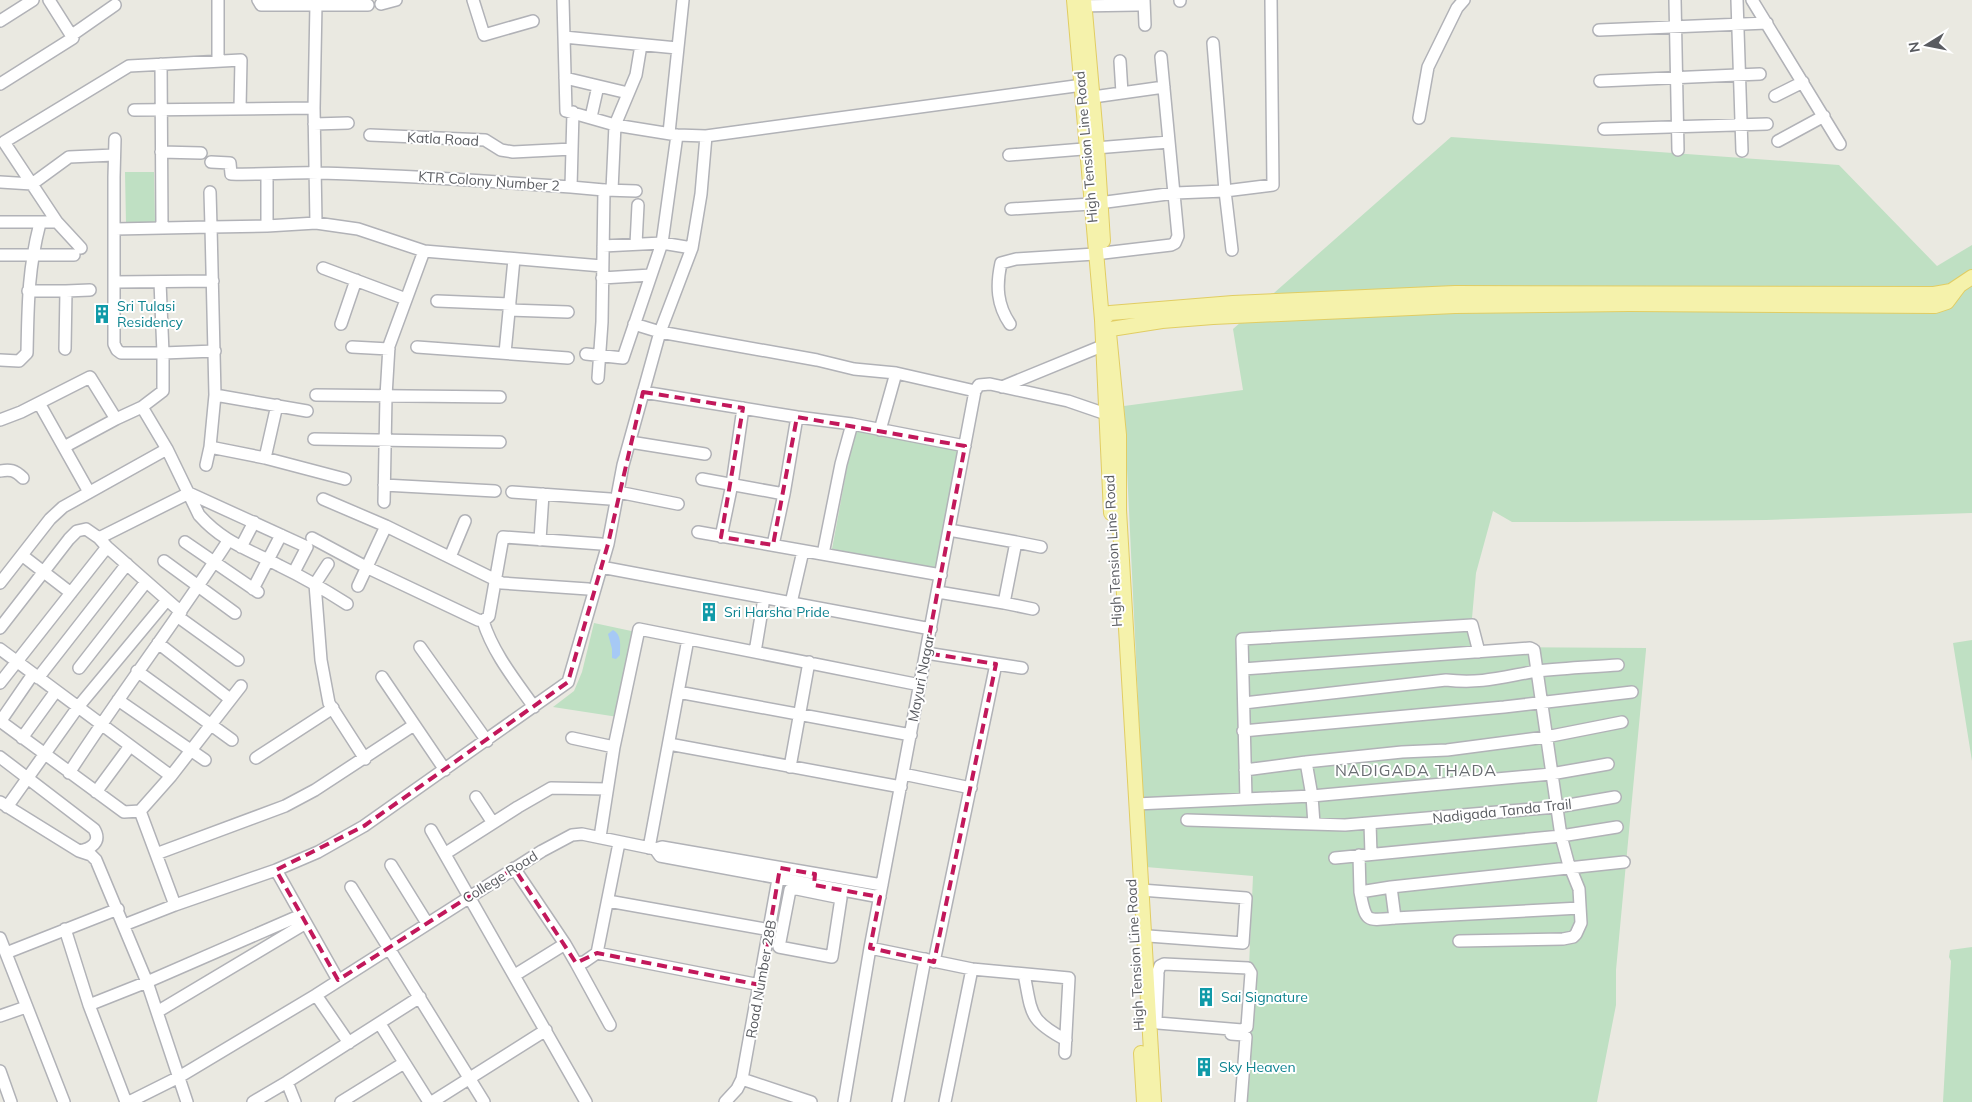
<svg xmlns="http://www.w3.org/2000/svg" width="1972" height="1102" font-family="Mulish,sans-serif">
	<rect width="100%" height="100%" fill="#eae9e1"/>
	<path fill="#bfe0c3" d="M1451,137L1839,165L1937,266L1972,245V513L1766,520L1576,522H1512L1493,511L1476,573L1472,618L1482,647L1646,648V650L1616,970V1005L1597,1102H1243L1253,876L1146,867L1124,406L1243,390L1233,329Z
		M125,172H154L155,224H126Z
		M854,430L958,449L936,569L832,549Z
		M594,623L636,632L618,717L553,707L574,691L582,672Z
		M1972,640V761L1953,643Z
		M1972,947V1102H1943L1951,961L1949,957L1950,950Z"/>
	<path fill="#a6c9f5" d="M613,630C622,635 620,645 620,655L616,659L612,658V649L608,634Z"/>
	<g fill="none" stroke-linecap="round" stroke-linejoin="round">
		<g stroke="#b1b2b7" stroke-width="14">
			<path id="minor" d="M218,0V61
				M258,0L261,5H368
				M473,0L484,35L533,21
				M563,0L566,111L615,125L677,135L706,136L1090,84
				M1144,0L1145,25
				M1180,0V1
				M1675,0L1678,150
				M1737,0L1742,151
				M1752,0L1840,144
				M316,4L314,108L316,223
				M381,4L396,0
				M1076,6L1137,5
				M0,21L33,0
				M1599,30L1767,23
				M72,35L115,5
				M564,37L677,48
				M1213,43L1225,191L1232,250
				M1120,61L1122,93
				M161,64L162,227
				M565,78L628,93
				M1600,81L1760,74
				M0,84L73,38L49,0
				M1775,96L1803,82
				M1086,98L1164,87
				M134,110L314,108
				M573,112L571,187L604,190L602,322L598,378
				M591,117L598,86
				M1419,118L1428,67L1457,8L1464,0
				M314,124L348,123
				M1604,129L1767,124
				M669,133L683,0
				M370,135L485,140L501,150L513,152L572,149
				M115,139L114,177V344L117,350L121,353H163L160,282
				M1778,141L1824,116
				M161,152L201,153
				M1009,155L1169,142
				M211,162L230,163L231,174C260,175 289,172 319,173C403,175 487,181 571,187
				M0,182L32,184L69,157L114,155
				M605,190L636,191
				M612,190L615,125L636,75L641,45
				M210,192L211,227L267,226L316,223L358,229L424,251L602,266
				M1011,209L1091,204L1175,193L1225,191L1273,185L1271,0
				M0,222H57L4,142L129,66L241,60L240,108
				M57,222L81,248
				M267,226V175
				M115,229L211,227L215,395L210,447L265,458L345,479
				M636,244L638,205
				M603,246L662,243L692,248
				M0,255H74
				M323,268L406,299
				M602,278L651,275
				M115,282L213,281
				M28,291H66
				M437,301L510,304
				M509,310L568,312
				M341,324L356,280
				M634,324L660,332L817,360L854,369L896,373L975,391
				M1010,324C997,305 996,286 1001,263L1016,259L1095,254L1171,245L1175,243L1178,236L1161,57
				M352,347L389,349
				M417,347L568,358
				M65,349L66,291L90,290
				M505,353L514,259
				M586,354L623,358L662,243L677,135
				M0,360L19,361L27,353C28,305 28,269 40,223
				M1002,387L1102,346
				M643,392L797,417L852,424L965,446
				M215,395L307,411
				M316,395L500,397
				M39,403L89,492
				M142,407L167,449L199,515C224,543 248,549 280,566C303,577 325,590 347,604
				M116,419L142,407L163,391V353L215,351
				M0,420L21,412L90,377L116,419L64,447
				M880,430L896,373
				M314,439L500,442
				M630,442L705,454
				M265,458L277,405
				M206,465L210,447
				M0,471C10,469 15,470 23,478
				M702,479L784,494
				M384,485L495,491
				M512,492L610,499
				M618,492L678,504
				M323,499L386,526L502,583L588,589
				M384,502L386,396L389,346L424,251
				M698,532L941,575
				M721,537L732,484L743,408
				M312,538L366,567L478,620L483,621L489,616L503,537L601,544
				M540,540L543,494
				M185,542L258,592
				M1016,542L1041,547
				M773,545L784,494L797,417
				M241,547L254,522
				M823,554L841,464L852,424
				M23,556L71,593
				M450,557L465,521
				M164,561L235,613
				M328,564L315,584L321,660L329,703L365,759
				M601,567L931,629
				M0,583L50,519L63,507L167,449
				M358,586L386,526
				M253,589L281,535
				M938,592L1004,603L1016,542L949,530
				M791,603L803,551
				M1004,603L1033,609
				M181,612L107,547L99,538L189,493L307,547L294,572
				M177,616L238,660
				M483,621C493,653 515,680 534,707
				M0,628L69,539L77,531L86,529L99,538
				M158,643L230,699
				M420,647L487,741
				M0,649L171,776
				M755,652L764,598
				M926,653L996,664L934,962
				M996,664L1022,668
				M79,668L146,582
				M1243,669L1530,648L1534,650L1561,836L1568,862L1579,889L1581,923L1576,934L1573,937L1563,939L1459,941
				M137,671L232,740
				M382,677L445,770
				M38,678L127,564
				M0,683L107,547
				M678,692L911,735
				M118,700L205,760
				M1244,703L1446,680C1482,684 1502,677 1537,671C1564,668 1591,667 1618,665
				M0,721L124,812L140,811L171,776L241,686
				M0,722L33,674
				M1243,731L1504,707L1632,692
				M22,738L56,691
				M572,738L614,747
				M669,744L901,787
				M0,757L94,829C102,842 91,849 79,851
				M256,758L333,708
				M790,767L809,662
				M1245,770L1306,762
				M69,773C120,694 177,620 228,541
				M903,774L971,788
				M96,792L130,746
				M476,797L493,823
				M1246,799L1242,639L1472,625L1479,652
				M0,802L79,851L91,855L96,860L147,982L187,1102
				M1136,804L1312,796L1551,774L1608,764
				M7,807L78,707L167,600
				M140,811L175,905
				M1187,820L1345,825L1557,807L1615,797
				M1370,823L1371,854
				M1314,824L1312,796L1306,762L1402,752L1447,750L1546,737L1622,722
				M431,830L586,1102
				M600,837L614,747L639,629L920,685
				M649,848L688,639
				M655,849L660,856L880,897
				M446,853L518,807L551,788L607,789
				M156,854L285,806L315,790L414,725
				M1359,855L1360,892L1391,887L1624,862
				M1335,858L1561,836L1617,827
				M391,865L427,923
				M514,868L565,944
				M276,870L338,980
				M351,887L484,1102
				M1391,887L1395,918L1580,908
				M792,888L841,898L832,957L779,947L790,890Z
				M1360,892C1366,922 1365,921 1395,918
				M608,901L770,930
				M124,925L175,905L276,870L318,852L364,826L568,682L608,544L623,465L660,332L692,248L701,194L706,136
				M65,929L89,1005L126,1102
				M1135,935L1243,943L1246,898L1141,890
				M0,938L64,1102
				M870,948L972,969L1069,978L1065,1053
				M6,953L118,909
				M597,953L760,985
				M576,963L610,1025
				M1024,974C1032,1013 1028,1020 1066,1040
				M515,975L565,944L576,963L584,962L597,953L619,843
				M1146,978L1156,977L1160,966L1164,964L1248,968L1251,973L1247,1027L1242,1030L1158,1023L1156,1020L1158,974
				M316,995L349,1043
				M89,1005L147,982L301,915
				M157,1012L306,923
				M0,1016L26,1007
				M380,1024L429,1102
				M1231,1034L1244,1035L1246,1037L1241,1102
				M0,1071L11,1102
				M742,1079L811,1102
				M287,1082L295,1102
				M129,1102L179,1077L316,995L542,851L572,835L582,834L655,849L662,847L882,885
				M253,1102L287,1082L420,997
				M341,1102L404,1063
				M432,1102L546,1030
				M725,1102L737,1089L742,1079L780,868
				M844,1102L870,948L975,391L979,385L990,384L1068,401L1106,414
				M898,1102L925,959
				M945,1102L972,969"/>
		</g>
		<g stroke="#e1cd63" stroke-width="16">
			<path id="major" d="M1074,0L1102,320L1111,513
				M1084,0L1097,148L1103,241
				M1102,320L1110,313L1233,303L1455,293L1934,294L1951,291L1972,277
				M1141,1053L1144,1102
				M1154,1102L1119,510V435L1109,333L1111,329L1162,321L1213,317L1455,306L1629,304L1935,306L1947,302L1959,286"/>
		</g>
		<use href="#minor" stroke="#fff" stroke-width="11"/>
		<use href="#major" stroke="#f5f2ab" stroke-width="14"/>
	</g>
	<path fill="none" stroke="#c2185b" stroke-width="4" stroke-dasharray="10 6" stroke-linejoin="round" d="M643,392L743,408L721,537L773,545L797,417L965,446L926,653L996,664L934,962L870,948L880,897L814,885L815,874L780,868L760,985L597,953L576,963L514,868L338,980L276,870L364,826L568,682L608,544Z"/>
	<defs>
		<g id="building-bare" transform="scale(1.5)"><path d="M-4-6H4V6H1V3H-1V6H-4ZM-2.5-4.3h1.7v1.8h-1.7ZM.8-4.3h1.7v1.8H.8ZM-2.5-1h1.7V.8h-1.7ZM.8-1h1.7V.8H.8Z" fill="#0f9aa8" stroke="#fff" stroke-width="2.5" paint-order="stroke"/></g>
	</defs>
	<g fill-rule="evenodd">
		<use href="#building-bare" x="102" y="314"/>
		<use href="#building-bare" x="709" y="612"/>
		<use href="#building-bare" x="1206" y="997"/>
		<use href="#building-bare" x="1204" y="1067"/>
	</g>
	<g text-anchor="middle" stroke-width="4" stroke-linejoin="round" paint-order="stroke">
		<g font-size="14" fill="#595b60" stroke="#fff">
			<text transform="translate(443 139) rotate(3)" y="5">Katla Road</text>
			<text transform="translate(1086 147) rotate(-95)" y="5">High Tension Line Road</text>
			<text transform="translate(489 181) rotate(4)" y="5">KTR Colony Number 2</text>
			<text transform="translate(1113 551) rotate(-93)" y="5">High Tension Line Road</text>
			<text transform="translate(921 678) rotate(-79)" y="5">Mayuri Nagar</text>
			<text transform="translate(1502 811) rotate(-6)" y="5">Nadigada Tanda Trail</text>
			<text transform="translate(500 877) rotate(-32)" y="5">College Road</text>
			<text transform="translate(1135 955) rotate(-93)" y="5">High Tension Line Road</text>
			<text transform="translate(761 979) rotate(-80)" y="5">Road Number 28B</text>
		</g>
		<g font-size="14" fill="#0d838f" stroke="#fff" text-anchor="start">
			<text x="117" y="311">Sri Tulasi<tspan x="117" dy="16">Residency</tspan></text>
			<text x="724" y="617">Sri Harsha Pride</text>
			<text x="1221" y="1002">Sai Signature</text>
			<text x="1219" y="1072">Sky Heaven</text>
		</g>
		<g font-size="16" letter-spacing="1" fill="#6a6d72" stroke="#fff">
			<text x="1416" y="776">NADIGADA THADA</text>
		</g>
	</g>
	<g transform="translate(1927 45) rotate(260)" stroke="#ffffff" stroke-width="4" paint-order="stroke">
	<path d="M0-4L9 19L0 12L-9 19Z" fill="#595b60"/>
	<text y="-8" font-size="14" font-weight="bold" text-anchor="middle" fill="#595b60">N</text>
	</g>
</svg>
